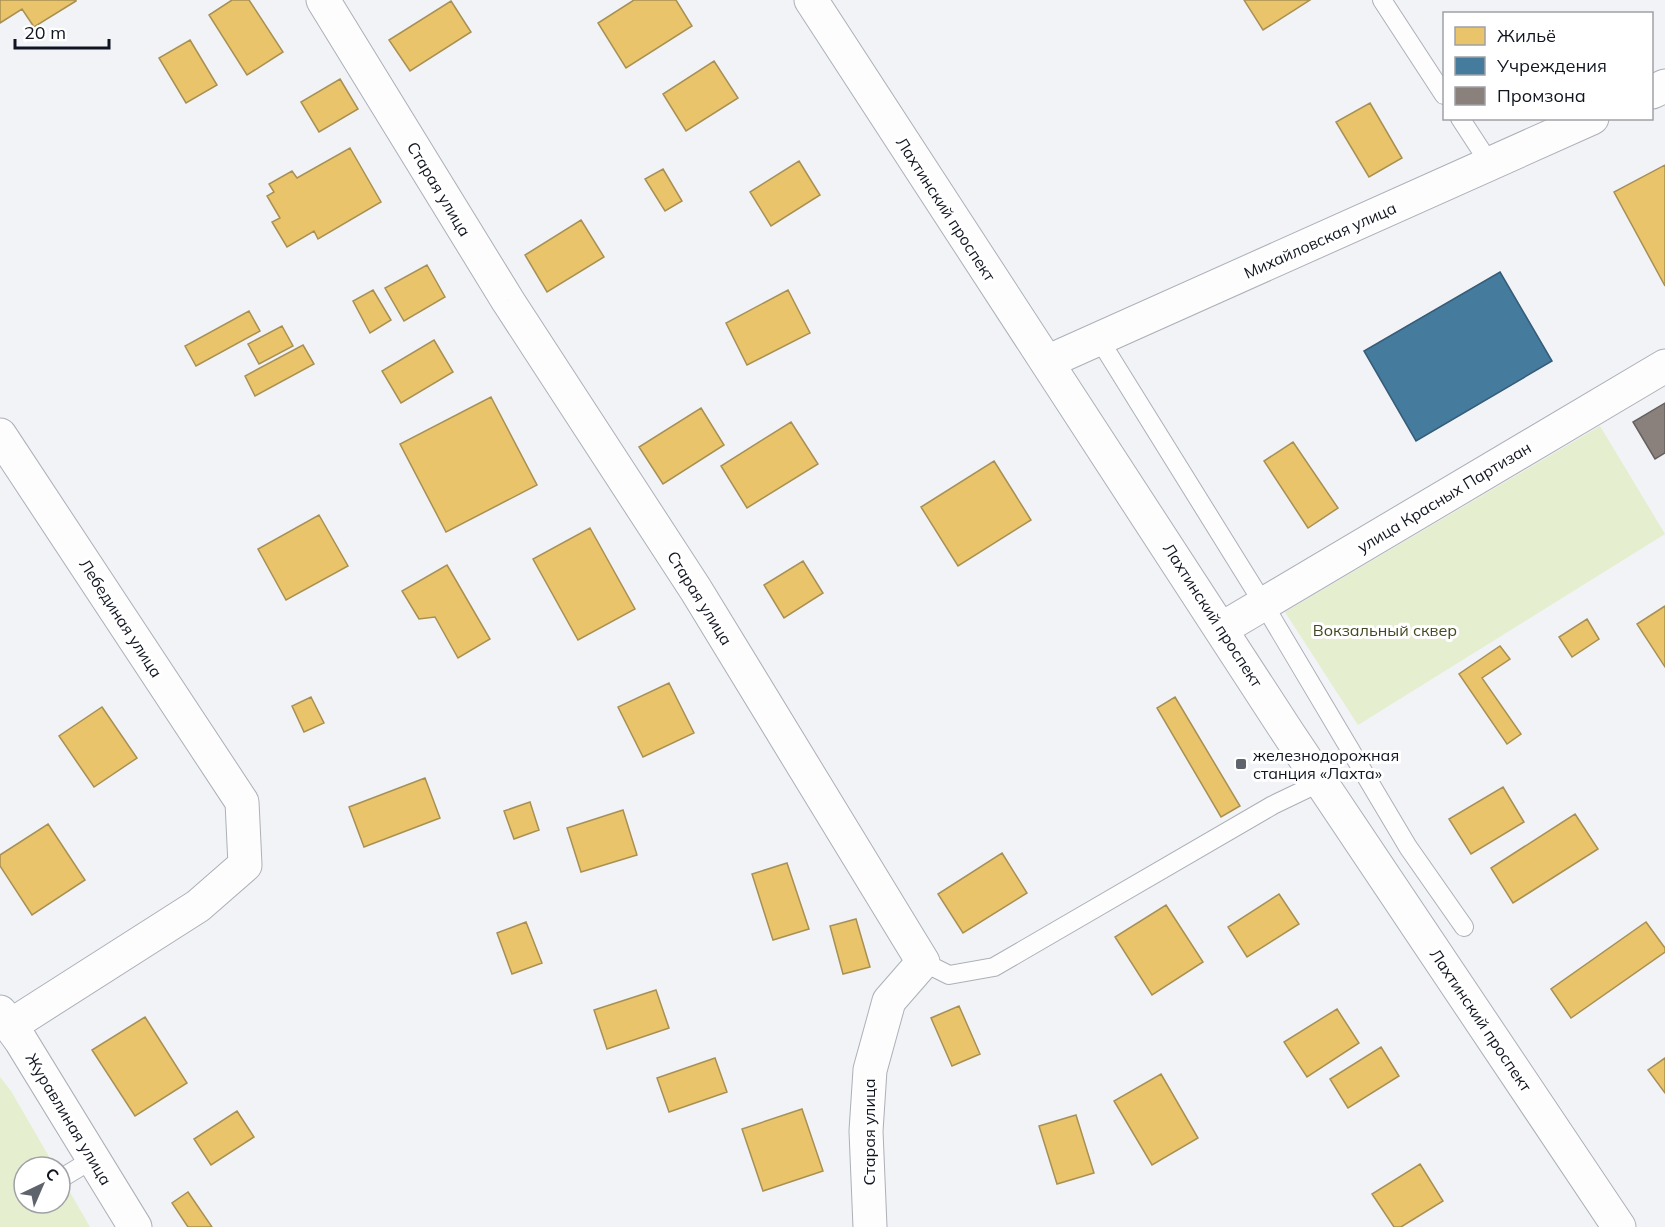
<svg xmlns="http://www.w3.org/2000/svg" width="1665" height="1227" font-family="Mulish,sans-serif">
	<rect width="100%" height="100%" fill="#f1f3f6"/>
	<path fill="#e5eece" d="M1600,426L1665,534L1358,725L1285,612Z
		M0,1077L11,1091L55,1167H24V1203H60V1175L90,1227H0Z"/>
	<path fill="#e9c46a" stroke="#a89054" stroke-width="1.5" d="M0,0H76V1L34,27L22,9L0,23Z
		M232,0H249L283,52L247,75L209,15Z
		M634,0H676L692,26L626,68L598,23Z
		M1244,0H1310L1263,30Z
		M451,1L471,32L410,71L389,40Z
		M190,40L217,85L186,103L159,58Z
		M714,61L738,98L686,131L663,94Z
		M340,79L358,109L319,132L301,102Z
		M1370,103L1402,158L1369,177L1336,122Z
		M350,148L381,202L318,239L314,231L287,247L272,222L280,218L267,196L274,192L269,184L292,171L297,178Z
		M799,161L820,195L771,226L750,192Z
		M1665,165V286L1614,192Z
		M663,169L682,201L665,211L645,179Z
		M581,220L604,257L547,292L525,255Z
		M427,265L445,297L404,321L385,288Z
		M373,290L391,320L370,333L353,301Z
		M788,290L810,333L747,365L726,323Z
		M249,311L260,331L196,366L185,346Z
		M282,326L293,346L259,364L248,344Z
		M434,340L453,372L401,403L382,371Z
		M303,345L314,364L255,396L245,376Z
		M491,397L537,485L446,532L400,444Z
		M701,408L724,445L663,484L639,447Z
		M791,422L818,464L747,508L721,466Z
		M1293,442L1338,508L1308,528L1264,461Z
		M994,461L1031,520L958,566L921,507Z
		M319,515L348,566L286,600L258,549Z
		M590,528L635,609L578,640L533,559Z
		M803,561L823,593L784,618L764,585Z
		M447,565L490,639L458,658L435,617L419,619L402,591Z
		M1665,606V667L1637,624Z
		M1587,619L1599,639L1572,657L1559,637Z
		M1500,646L1510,659L1482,678L1521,734L1507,744L1459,674Z
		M669,683L694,733L643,757L618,707Z
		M311,697L324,723L304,732L292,706Z
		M1175,697L1240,806L1221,817L1157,708Z
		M102,707L137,758L94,787L59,736Z
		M425,778L440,818L364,847L349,807Z
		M1503,787L1524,822L1471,854L1449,819Z
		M530,802L539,830L514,839L504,811Z
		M623,810L637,855L581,872L567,828Z
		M1575,814L1598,849L1513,903L1491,868Z
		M48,824L85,880L32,915L0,866V855Z
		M1002,853L1027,893L963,933L938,894Z
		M787,863L809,929L773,940L752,874Z
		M1279,894L1299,924L1247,957L1228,927Z
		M1166,905L1203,962L1152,995L1115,937Z
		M856,919L870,967L843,974L830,926Z
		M526,922L542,963L512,974L497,933Z
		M1646,922L1665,948V952L1571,1018L1551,989Z
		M656,990L669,1028L607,1049L594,1010Z
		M959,1006L980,1054L952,1066L931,1018Z
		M1337,1009L1359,1043L1307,1077L1284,1042Z
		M145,1017L187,1083L135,1116L92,1050Z
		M1381,1047L1399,1076L1348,1108L1330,1079Z
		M715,1058L727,1092L669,1112L657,1078Z
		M1665,1058V1093L1648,1070Z
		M1161,1074L1198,1138L1152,1165L1114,1101Z
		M802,1109L823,1171L763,1191L742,1129Z
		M237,1111L254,1137L211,1165L194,1139Z
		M1076,1115L1094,1173L1057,1184L1039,1126Z
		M1420,1164L1443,1201L1401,1227H1394L1372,1194Z
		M188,1192L212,1227H188L172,1203Z"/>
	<path fill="#457b9d" stroke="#355c78" stroke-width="1.5" d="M1500,272L1552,361L1416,441L1364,351Z"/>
	<path fill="#8a817c" stroke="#656160" stroke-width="1.5" d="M1665,403V453L1655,459L1633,422Z"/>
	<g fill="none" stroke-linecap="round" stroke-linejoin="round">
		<g stroke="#acb0b7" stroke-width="20">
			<path id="service" d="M1382,0L1444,95
				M1460,118L1490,164
				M1099,339L1263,603L1408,847L1464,927
				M923,962L949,975L994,967L1273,805L1323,781
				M60,1179L93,1159"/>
		</g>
		<g stroke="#acb0b7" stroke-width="35">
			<path id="minor" d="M323,0L508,301L696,590L923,962L889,1001L870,1070L866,1131L870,1227
				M1652,92L1665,86
				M1047,362L1592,118
				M0,435L242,802L245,865L198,906L10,1026
				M1223,628L1665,366
				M0,1012L21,1041L135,1227"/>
		</g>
		<g stroke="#acb0b7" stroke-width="35">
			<path id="primary" d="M811,0L1288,733L1619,1227"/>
		</g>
		<use href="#service" stroke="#fdfdfe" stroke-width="18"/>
		<use href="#minor" stroke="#fdfdfe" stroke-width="33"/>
		<use href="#primary" stroke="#fdfdfe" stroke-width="33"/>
	</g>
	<rect fill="#5f636b" stroke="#fff" stroke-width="2" x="1235" y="758" width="12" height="12" rx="3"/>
	<g text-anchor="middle" stroke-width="6" stroke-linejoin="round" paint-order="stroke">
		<g font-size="16" fill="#101520" stroke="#fff">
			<text transform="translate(439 189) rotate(59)" y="6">Старая улица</text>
			<text transform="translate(946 209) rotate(57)" y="6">Лахтинский проспект</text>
			<text transform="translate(1320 240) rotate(-24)" y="6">Михайловская улица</text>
			<text transform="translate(1444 497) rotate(-31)" y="6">улица Красных Партизан</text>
			<text transform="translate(700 598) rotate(58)" y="6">Старая улица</text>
			<text transform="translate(1213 615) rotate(57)" y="6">Лахтинский проспект</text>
			<text transform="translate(121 618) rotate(57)" y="6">Лебединая улица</text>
			<text transform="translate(1481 1020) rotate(56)" y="6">Лахтинский проспект</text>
			<text transform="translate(69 1119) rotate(59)" y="6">Журавлиная улица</text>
			<text transform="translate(869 1132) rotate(-90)" y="6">Старая улица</text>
		</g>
		<g font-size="16" fill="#424920" stroke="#fff">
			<text x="1385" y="636">Вокзальный сквер</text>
		</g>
		<g font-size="16" fill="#101520" stroke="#fff" text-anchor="start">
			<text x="1253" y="761">железнодорожная<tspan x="1253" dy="18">станция «Лахта»</tspan></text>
		</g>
	</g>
	<rect x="1443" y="12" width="210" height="108" fill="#ffffff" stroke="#9fa1a6" stroke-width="1.5"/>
	<rect x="1455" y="27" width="30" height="18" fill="#e9c46a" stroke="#9fa1a6" stroke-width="1.5"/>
	<text x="1497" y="42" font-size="18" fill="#101520">Жильё</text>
	<rect x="1455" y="57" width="30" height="18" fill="#457b9d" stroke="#9fa1a6" stroke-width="1.5"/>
	<text x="1497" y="72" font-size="18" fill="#101520">Учреждения</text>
	<rect x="1455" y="87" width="30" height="18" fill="#8a817c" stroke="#9fa1a6" stroke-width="1.5"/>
	<text x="1497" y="102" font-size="18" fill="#101520">Промзона</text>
	<g transform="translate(42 1185) rotate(44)"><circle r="28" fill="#ffffff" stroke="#9fa1a6" stroke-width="1.5"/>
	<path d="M0-4.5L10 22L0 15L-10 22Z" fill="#5f636b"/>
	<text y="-9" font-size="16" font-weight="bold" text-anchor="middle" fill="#101520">С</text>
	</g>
	<path d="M15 39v9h94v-9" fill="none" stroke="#101520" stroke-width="3"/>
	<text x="24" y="39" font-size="18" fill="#101520" stroke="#ffffff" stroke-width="4.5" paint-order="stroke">20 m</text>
</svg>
